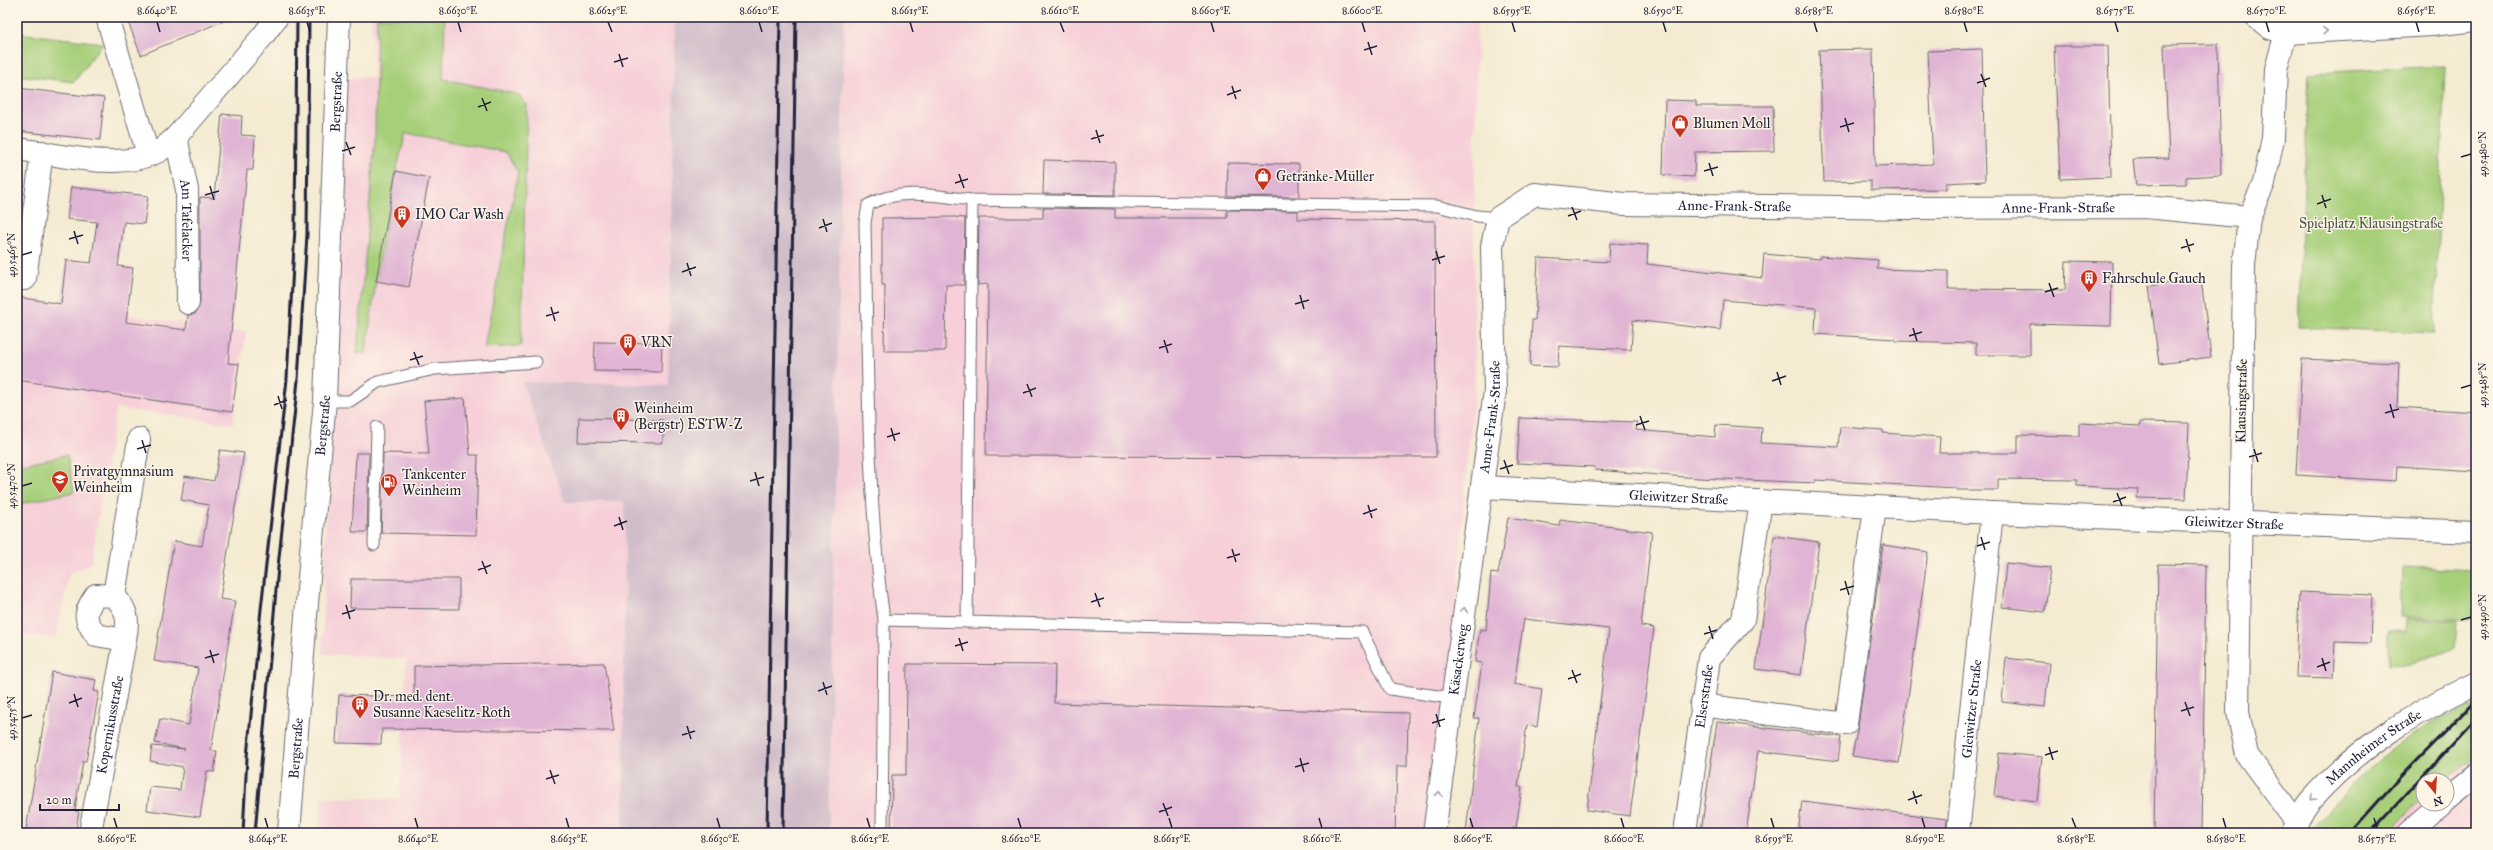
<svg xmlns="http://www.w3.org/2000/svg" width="2493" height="850" font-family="'IM FELL Great Primer',serif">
	<rect width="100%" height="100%" fill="#fcf5e5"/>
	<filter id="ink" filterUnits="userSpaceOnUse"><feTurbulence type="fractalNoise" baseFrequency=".025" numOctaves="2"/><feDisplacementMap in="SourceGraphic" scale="8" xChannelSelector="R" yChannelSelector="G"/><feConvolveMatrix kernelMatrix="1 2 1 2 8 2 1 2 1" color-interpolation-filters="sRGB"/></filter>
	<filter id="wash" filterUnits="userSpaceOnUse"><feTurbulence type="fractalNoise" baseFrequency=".012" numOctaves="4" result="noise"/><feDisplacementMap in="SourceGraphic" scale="16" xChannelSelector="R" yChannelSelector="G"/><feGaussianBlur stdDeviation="0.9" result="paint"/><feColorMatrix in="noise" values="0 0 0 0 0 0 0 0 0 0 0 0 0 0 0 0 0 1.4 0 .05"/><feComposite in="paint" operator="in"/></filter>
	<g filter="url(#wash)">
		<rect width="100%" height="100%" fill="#f4ebd2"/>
		<path fill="#f6cfd8" d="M371,17H675L668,385L522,383L625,501L623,833H319L322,797L400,799L406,659L322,654L340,78L374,77Z
			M844,17H1477L1474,248L1475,391L1465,482L1451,698L1434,833H829Z
			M17,300L246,332L233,424L116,408L91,563L69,574L56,638L17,634Z
			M2476,732V833H2382L2423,788V804H2447V780H2430Z"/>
		<path fill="#d1bdca" d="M675,17H844L829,833H623L625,502H565L522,382L668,385Z"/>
		<path fill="#a7cf7a" stroke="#64785a" d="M377,17H445L443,79L517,94L527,104L521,346L484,348L518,173L506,152L406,133L396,171L376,281L366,353L357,354L375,139Z
			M17,33L103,43L74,82L17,75Z
			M2445,66L2434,333L2298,327L2309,73Z
			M67,455L74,492L19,504L17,493V465Z
			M2402,567L2476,570V620L2400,617Z
			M2406,619L2457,621L2455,647L2412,664L2388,665V631H2405Z
			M2476,705V758L2444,780H2423V796L2388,833H2308C2358,777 2402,728 2476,705Z"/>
		<g id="blocks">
			<path fill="#e0b4d4" d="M126,17H233L141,55Z
				M2218,44L2221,175L2186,177V184L2136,185L2133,159L2169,158L2164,45Z
				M2054,46H2108L2111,177L2060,179Z
				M1873,49L1875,166L1933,164L1928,51L1982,49L1985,181L1946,183V189L1871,190V181L1824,182L1819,50Z
				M17,88L104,98L100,140L17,131Z
				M1665,100L1696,101V106H1773L1774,151L1695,152L1694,177L1663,175Z
				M222,114L242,116L241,135L255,136L253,170H247L228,363L239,364L232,412L17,380V297L61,304L66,260L91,263L97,222L67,219L71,187L148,196L144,224L124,222L118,266L133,268L126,322L186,330L188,315L195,314L200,303V197L214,198Z
				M1044,160L1115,162V195L1043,194Z
				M1228,163L1299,164V197L1227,196Z
				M396,171L429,178L409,287L376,281Z
				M1043,208L1115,209V218H1227V210L1298,211V219L1435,221L1436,457L986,456L988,284L978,285L979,218H1043Z
				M955,217L965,218L964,285H946L945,351H884L885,285H882V218Z
				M1610,243L1648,245L1647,264L1762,278L1764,254L1820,259V256L1878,260L1877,269L1948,271V289L2065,290L2066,261L2112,262L2111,326L2030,324V355H1976V343L1895,341V339L1815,334L1816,308L1723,300L1720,330L1633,320L1631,350L1559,346L1558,367L1530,366L1532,320H1535L1538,258L1609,262Z
				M2201,279L2211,357L2159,364L2149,286Z
				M595,342L662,343L661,372L594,371Z
				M2302,359L2399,363L2397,407L2476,412V471L2397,466L2396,481L2296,475Z
				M465,398L470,455H478L476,535L381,533L383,453L429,454L424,401Z
				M579,418L663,420V443L578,442Z
				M1520,418L1637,422L1636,430L1715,437L1716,425L1762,428L1761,443L1838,447L1840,427L1883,430V433L1940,437L1939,453H2018V435L2079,436V423L2140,426V422L2189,423L2186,499L2137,498L2138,489L2077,486V480L1998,479V490H1956V488L1815,480V483L1699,478L1595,470V467L1517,463Z
				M220,450L244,453L220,599L235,601L211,751H217L214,772L207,771L200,817L147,810L150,787L180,790L183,767L150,761L152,746L185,749L155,743L160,719L189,725L198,668L154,661L174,541L202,546L209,505L181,500L185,476L214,481Z
				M356,453H369L367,532H352Z
				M1508,518L1559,526L1560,520L1652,532L1641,626L1654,628L1630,816L1587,810L1609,629L1524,619L1514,684L1542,689L1537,727L1527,725L1518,787H1522L1516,828H1513L1512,833H1466L1479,718H1474L1482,663L1475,662L1480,629L1486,630L1491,573L1498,574Z
				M1774,536L1819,542L1801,675L1756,669Z
				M1883,545L1928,552L1899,763L1852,756L1858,726Z
				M2006,563L2050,568L2045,612L2002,607Z
				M2158,564L2206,565L2202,833H2154Z
				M351,579H459V609L350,608Z
				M2299,592L2372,595L2370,643L2335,642L2333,678L2296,677Z
				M2006,658L2049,663L2045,707L2002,702Z
				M604,663L614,731L382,729L381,744L336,743L339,695L414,697V666Z
				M907,664L1055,665L1054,703L1408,713L1407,766H1397L1395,833H972L891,831L892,775H906Z
				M52,672L96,680L94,691L99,692L86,761H83L76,802L75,811L79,812L75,833H28L29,830H26Z
				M1717,722L1841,737L1838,761L1758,751L1746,833L1701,831Z
				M1999,753L2042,757L2037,801L1994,796Z
				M1802,801L1947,819L1946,833H1798Z"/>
		</g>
	</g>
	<g filter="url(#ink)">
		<use href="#blocks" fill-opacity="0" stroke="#6c6870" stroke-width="1"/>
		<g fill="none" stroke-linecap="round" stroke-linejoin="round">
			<g stroke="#6c6870" stroke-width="13">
				<path id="service" d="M325,401H350L378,382L435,369L536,362
					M374,545L377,427
					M884,620C866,489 868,356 865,223L868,205C900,187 937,196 972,200
					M1451,698L1390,689L1362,632L967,622L972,200L1437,206L1477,216L1498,218
					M882,833L884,620L967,622"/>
			</g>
			<g stroke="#6c6870" stroke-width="24">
				<g id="minor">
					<path d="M107,17L148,154"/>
					<path d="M2256,17L2270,28L2286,33L2432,25L2476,20"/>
					<path d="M2293,17L2286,33L2276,69L2273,138L2264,183L2249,217L2244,266L2238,712L2247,755L2297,823"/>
					<path id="s1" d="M176,137L187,190L188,303"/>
					<path d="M17,149C59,154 119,172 159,151C165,147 171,141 176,137L262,37L277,17"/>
					<path d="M17,278L25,279L42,152"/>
					<path id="s2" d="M1482,487L1992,513L2476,532"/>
					<path d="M114,596L139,439"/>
					<path d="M1701,705L1846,724L1875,507"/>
					<path id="s3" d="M90,833L125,640C129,620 128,610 114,596L96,595C84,612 83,618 96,635L125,640"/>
					<path id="s4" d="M1434,833L1495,391L1492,246L1498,218L1535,194L1624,204L1909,208L2146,207L2249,217"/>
					<path id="s5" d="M1685,833L1709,658L1743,620L1761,501"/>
					<path id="s6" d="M1958,833L1992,513"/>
				</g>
			</g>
			<g stroke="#6c6870" stroke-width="24">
				<g id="secondary">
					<path d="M2447,799L2476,776"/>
					<path id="s7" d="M289,833L312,540L325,401L339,17"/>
					<path id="s8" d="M2291,833C2297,823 2302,810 2310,801C2355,749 2414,713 2476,683"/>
					<path d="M2408,833L2441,804"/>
				</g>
			</g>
			<use href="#service" stroke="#fff" stroke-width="11"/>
			<use href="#minor" stroke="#fff" stroke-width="22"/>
			<use href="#secondary" stroke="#fff" stroke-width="22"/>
			<path stroke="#22223b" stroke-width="3" d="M243,833L247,757L261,609L287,379L295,227L297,17
				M255,833L278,567L298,380L307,234L309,17
				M767,833L780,17
				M783,833L796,17
				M2350,833L2400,777L2476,700
				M2370,833L2476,719"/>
		</g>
		<defs><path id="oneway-chevron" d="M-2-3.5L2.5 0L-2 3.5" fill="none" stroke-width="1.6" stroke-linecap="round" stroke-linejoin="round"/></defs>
		<g stroke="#9c9ca7">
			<use href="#oneway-chevron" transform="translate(2325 31) rotate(-3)"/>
			<use href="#oneway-chevron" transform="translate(1464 610) rotate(-82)"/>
			<use href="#oneway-chevron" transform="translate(1439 794) rotate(-83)"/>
			<use href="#oneway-chevron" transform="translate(2313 798) rotate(135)"/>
		</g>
	</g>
	<path fill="none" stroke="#22223b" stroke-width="1.5" d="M157,22L160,32M307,22L310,32M458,22L461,32M608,22L612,32M759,22L762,32M910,22L913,32M1060,22L1064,32M1211,22L1214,32M1362,22L1365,32M1512,22L1515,32M1663,22L1666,32M1814,22L1817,32M1964,22L1967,32M2115,22L2118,32M2266,22L2269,32M2416,22L2419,32M1368,42L1372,55M1364,50L1377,46M619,54L623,67M614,62L628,58M1981,74L1986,87M1977,83L1990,78M1232,86L1236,99M1227,95L1241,90M482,98L487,111M478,107L491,102M1845,118L1849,132M1840,127L1854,123M1096,130L1100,143M1091,139L1104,135M346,142L351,155M342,151L355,147M2461,157L2471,154M1709,163L1713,176M1704,171L1718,167M959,174L964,188M955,183L968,179M210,186L214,200M205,195L219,191M2322,195L2326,208M2317,204L2331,199M1572,207L1577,220M1568,216L1581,211M823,219L827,232M819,228L832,223M74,231L78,244M69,239L83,235M2186,239L2190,252M2181,248L2194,244M1436,251L1440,264M22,255L32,252M1432,260L1445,256M687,263L691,276M682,272L696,267M2049,283L2054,297M2045,292L2058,288M1300,295L1304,309M1295,304L1309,300M551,307L555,321M546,316L559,312M1913,328L1917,341M1909,336L1922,332M1164,340L1168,353M1159,348L1172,344M414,352L419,365M410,360L423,356M1777,372L1781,385M1772,381L1786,376M1027,384L1032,397M2461,388L2471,385M1023,393L1036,388M278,396L282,409M2390,404L2394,418M274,405L287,400M2385,413L2399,409M1640,416L1645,430M1636,425L1649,421M891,428L895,441M887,437L900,433M142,440L146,453M137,449L151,445M2254,449L2258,462M2249,457L2262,453M1504,460L1509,474M1500,469L1513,465M755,472L759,486M750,481L764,477M22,486L32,483M2117,493L2122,506M2113,502L2126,497M1368,505L1372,518M1363,514L1377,509M619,517L623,530M614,526L627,521M1981,537L1985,550M1977,546L1990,542M1232,549L1236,562M1227,558L1240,554M482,561L487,574M478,570L491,565M1845,581L1849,595M1840,590L1854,586M1095,593L1100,607M1091,602L1104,598M346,605L350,619M342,614L355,610M2461,620L2471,617M1709,626L1713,639M1704,634L1717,630M959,638L963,651M955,646L968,642M210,650L214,663M205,658L219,654M2322,658L2326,671M2317,667L2330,662M1572,670L1577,683M1568,679L1581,674M823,682L827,695M818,691L832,686M74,694L78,707M2185,702L2190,716M69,703L82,698M2181,711L2194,707M1436,714L1440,727M22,718L32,715M1432,723L1445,719M687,726L691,739M682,735L695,731M2049,747L2053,760M2045,755L2058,751M1300,758L1304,772M1295,767L1309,763M550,770L555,784M546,779L559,775M1913,791L1917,804M1908,800L1922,795M1163,803L1168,816M1159,812L1172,807M114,818L117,828M265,818L268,828M415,818L418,828M566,818L569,828M717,818L720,828M867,818L870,828M1018,818L1021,828M1169,818L1172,828M1319,818L1322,828M1470,818L1473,828M1621,818L1624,828M1771,818L1774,828M1922,818L1925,828M2072,818L2076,828M2223,818L2226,828M2374,818L2377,828"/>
	<defs>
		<g id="shop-pin" transform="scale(0.9)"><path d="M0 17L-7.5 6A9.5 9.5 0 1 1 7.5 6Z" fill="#c8321e" stroke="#fcf5e5"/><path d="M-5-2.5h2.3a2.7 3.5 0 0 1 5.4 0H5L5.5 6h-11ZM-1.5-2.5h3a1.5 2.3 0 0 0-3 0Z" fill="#fff"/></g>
		<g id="building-pin" transform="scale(0.9)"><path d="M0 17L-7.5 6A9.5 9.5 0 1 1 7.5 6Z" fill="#c8321e" stroke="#fcf5e5"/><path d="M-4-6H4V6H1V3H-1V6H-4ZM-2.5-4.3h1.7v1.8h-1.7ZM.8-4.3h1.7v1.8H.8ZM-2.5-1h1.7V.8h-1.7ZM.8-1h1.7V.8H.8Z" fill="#fff"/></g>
		<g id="school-pin" transform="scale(0.9)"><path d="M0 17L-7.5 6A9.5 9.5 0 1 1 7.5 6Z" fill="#c8321e" stroke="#fcf5e5"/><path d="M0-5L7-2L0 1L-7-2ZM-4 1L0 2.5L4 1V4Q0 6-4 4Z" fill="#fff"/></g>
		<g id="fuel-pin" transform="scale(0.9)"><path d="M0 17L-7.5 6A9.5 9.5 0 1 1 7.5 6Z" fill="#c8321e" stroke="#fcf5e5"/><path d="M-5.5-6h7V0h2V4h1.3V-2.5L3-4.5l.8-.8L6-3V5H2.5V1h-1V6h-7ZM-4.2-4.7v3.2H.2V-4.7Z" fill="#fff"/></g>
	</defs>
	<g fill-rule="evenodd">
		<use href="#shop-pin" x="1680" y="123"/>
		<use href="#shop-pin" x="1263" y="176"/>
		<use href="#building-pin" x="402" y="214"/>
		<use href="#building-pin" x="2089" y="278"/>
		<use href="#building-pin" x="628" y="342"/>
		<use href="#building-pin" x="621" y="416"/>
		<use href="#school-pin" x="60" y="479"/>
		<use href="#fuel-pin" x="389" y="482"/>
		<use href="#building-pin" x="360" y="704"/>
	</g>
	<g text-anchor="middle" stroke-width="3" stroke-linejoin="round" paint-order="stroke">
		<g font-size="14" fill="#22223b" stroke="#fcf5e5">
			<text dy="5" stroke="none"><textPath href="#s7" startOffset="733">Bergstraße</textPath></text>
			<text dy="5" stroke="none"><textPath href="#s4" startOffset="864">Anne-Frank-Straße</textPath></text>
			<text dy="5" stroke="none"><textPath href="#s4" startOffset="1188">Anne-Frank-Straße</textPath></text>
			<text dy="5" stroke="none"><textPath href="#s1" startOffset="84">Am Tafelacker</textPath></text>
			<text transform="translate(2241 401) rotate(-89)" y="5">Klausingstraße</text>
			<text dy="5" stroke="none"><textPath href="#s4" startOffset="420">Anne-Frank-Straße</textPath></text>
			<text dy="5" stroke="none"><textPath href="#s7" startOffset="409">Bergstraße</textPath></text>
			<text dy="5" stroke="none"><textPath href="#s2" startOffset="197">Gleiwitzer Straße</textPath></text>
			<text dy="5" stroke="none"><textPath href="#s2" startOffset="753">Gleiwitzer Straße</textPath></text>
			<text dy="5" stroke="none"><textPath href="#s4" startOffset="175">Käsackerweg</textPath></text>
			<text dy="5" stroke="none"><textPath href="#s5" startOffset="138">Elserstraße</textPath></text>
			<text dy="5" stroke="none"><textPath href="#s6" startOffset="125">Gleiwitzer Straße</textPath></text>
			<text dy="5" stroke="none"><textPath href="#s3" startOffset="110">Kopernikusstraße</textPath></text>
			<text dy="5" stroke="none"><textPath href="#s7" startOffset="85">Bergstraße</textPath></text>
			<text dy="5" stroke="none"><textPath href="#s8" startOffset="121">Mannheimer Straße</textPath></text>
		</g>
		<g font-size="14" fill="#22223b" stroke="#fcf5e5" text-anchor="start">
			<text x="1693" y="128">Blumen Moll</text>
			<text x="1276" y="181">Getränke-Müller</text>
			<text x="415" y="219">IMO Car Wash</text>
			<text x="2102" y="283">Fahrschule Gauch</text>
			<text x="641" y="347">VRN</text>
			<text x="634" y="413">Weinheim<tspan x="634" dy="16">(Bergstr) ESTW-Z</tspan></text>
			<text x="73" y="476">Privatgymnasium<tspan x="73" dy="16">Weinheim</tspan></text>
			<text x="402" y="479">Tankcenter<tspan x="402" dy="16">Weinheim</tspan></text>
			<text x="373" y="701">Dr. med. dent.<tspan x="373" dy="16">Susanne Kaeselitz-Roth</tspan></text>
		</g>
		<g font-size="14" fill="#4a564e" stroke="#fcf5e5">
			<text x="2371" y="228">Spielplatz Klausingstraße</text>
		</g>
	</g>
	<rect width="2493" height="850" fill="none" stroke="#fcf5e5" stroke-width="44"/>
	<g transform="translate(2435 792) rotate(162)"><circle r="19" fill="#fcf5e5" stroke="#a5a1a1"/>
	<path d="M0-3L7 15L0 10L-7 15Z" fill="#c8321e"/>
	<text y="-6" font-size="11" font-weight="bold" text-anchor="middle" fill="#22223b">N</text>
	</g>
	<path d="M40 804v6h79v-6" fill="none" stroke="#22223b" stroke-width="2"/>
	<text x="46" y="804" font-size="12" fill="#22223b" stroke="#fcf5e5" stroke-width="3" paint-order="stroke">20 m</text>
	<rect x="22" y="22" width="2449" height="806" fill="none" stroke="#22223b" stroke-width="1.5"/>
	<g font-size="10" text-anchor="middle" fill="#22223b">
		<text x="157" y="14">8.6640°E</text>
		<text x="307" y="14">8.6635°E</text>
		<text x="458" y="14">8.6630°E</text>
		<text x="608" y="14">8.6625°E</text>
		<text x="759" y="14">8.6620°E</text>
		<text x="910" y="14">8.6615°E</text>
		<text x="1060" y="14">8.6610°E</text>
		<text x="1211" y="14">8.6605°E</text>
		<text x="1362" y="14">8.6600°E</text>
		<text x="1512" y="14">8.6595°E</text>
		<text x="1663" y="14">8.6590°E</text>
		<text x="1814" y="14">8.6585°E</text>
		<text x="1964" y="14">8.6580°E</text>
		<text x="2115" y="14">8.6575°E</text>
		<text x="2266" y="14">8.6570°E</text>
		<text x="2416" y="14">8.6565°E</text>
		<text transform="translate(2482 154) rotate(-90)" y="4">49.5480°N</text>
		<text transform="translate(11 255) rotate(-90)" y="4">49.5465°N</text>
		<text transform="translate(2482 385) rotate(-90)" y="4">49.5485°N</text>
		<text transform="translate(11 486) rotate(-90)" y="4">49.5470°N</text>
		<text transform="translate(2482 617) rotate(-90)" y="4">49.5490°N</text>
		<text transform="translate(11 718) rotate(-90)" y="4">49.5475°N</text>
		<text x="117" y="842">8.6650°E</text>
		<text x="268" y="842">8.6645°E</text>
		<text x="418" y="842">8.6640°E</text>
		<text x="569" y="842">8.6635°E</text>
		<text x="720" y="842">8.6630°E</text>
		<text x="870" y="842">8.6625°E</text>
		<text x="1021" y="842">8.6620°E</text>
		<text x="1172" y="842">8.6615°E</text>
		<text x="1322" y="842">8.6610°E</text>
		<text x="1473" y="842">8.6605°E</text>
		<text x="1624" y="842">8.6600°E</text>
		<text x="1774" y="842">8.6595°E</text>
		<text x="1925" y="842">8.6590°E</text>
		<text x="2076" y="842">8.6585°E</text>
		<text x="2226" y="842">8.6580°E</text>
		<text x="2377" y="842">8.6575°E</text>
	</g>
</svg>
